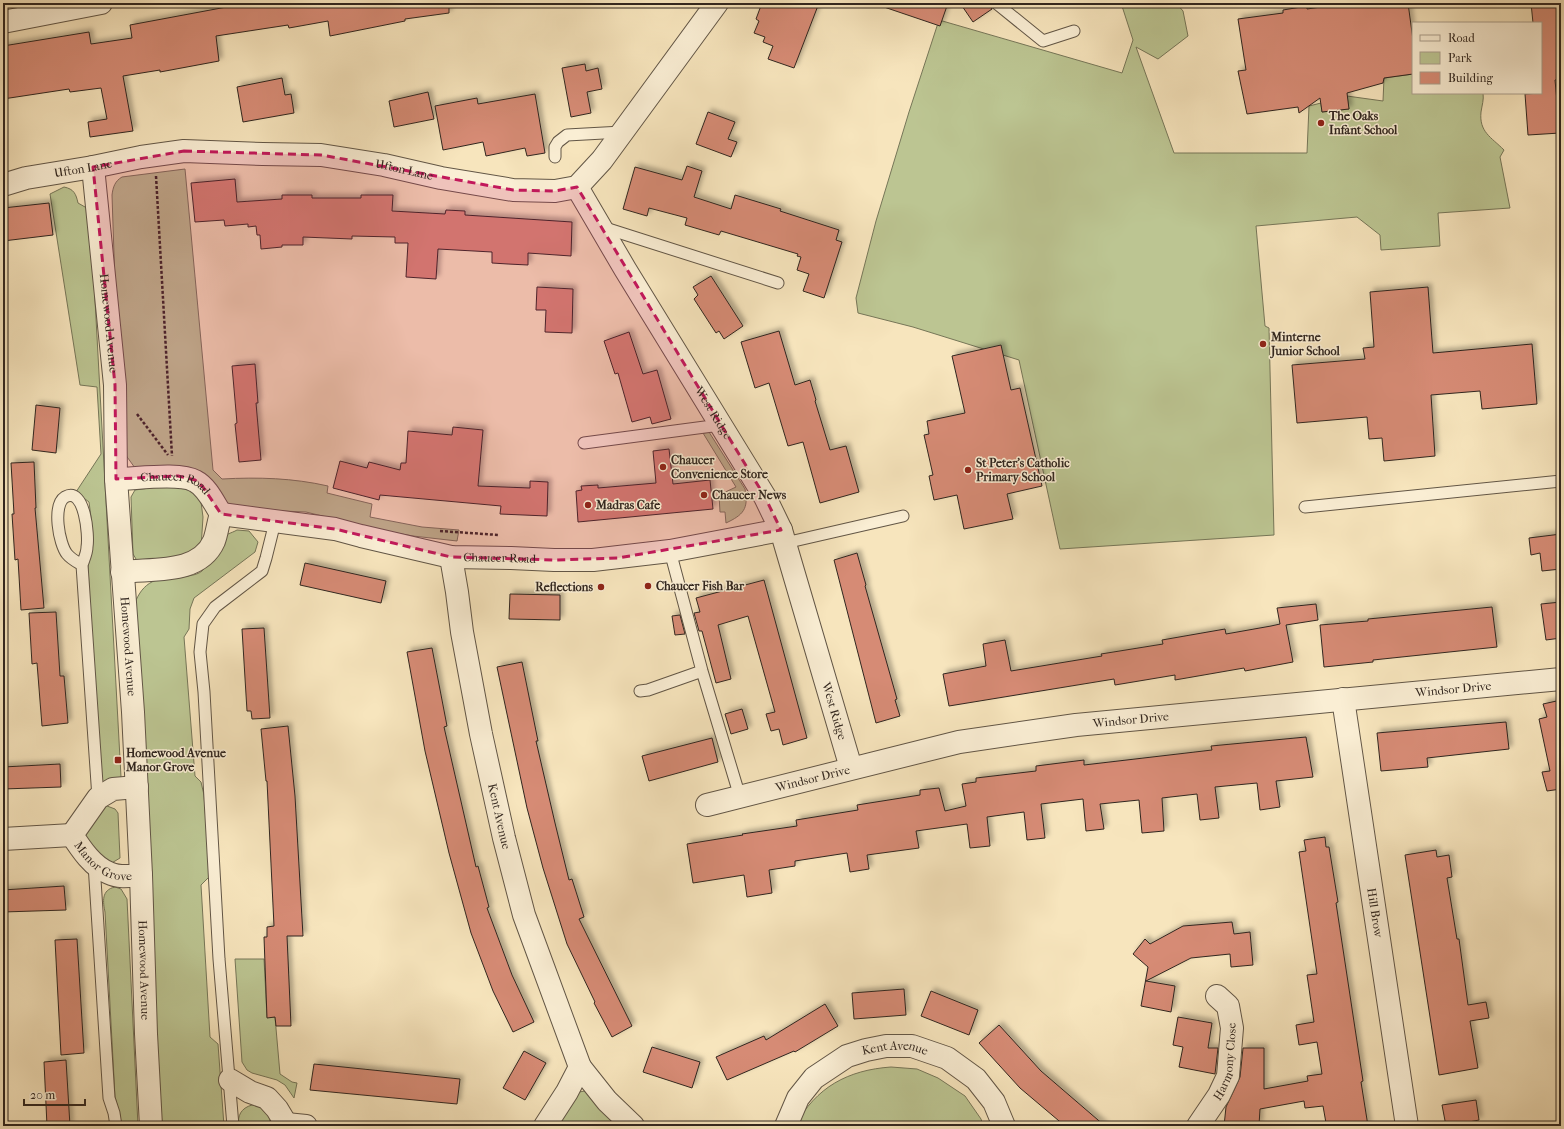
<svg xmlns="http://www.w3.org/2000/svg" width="1564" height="1129" font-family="'IM FELL French Canon',serif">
	<defs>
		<filter id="shadow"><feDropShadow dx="3.5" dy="-3.5" stdDeviation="2" flood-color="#0004"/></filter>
	</defs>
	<rect width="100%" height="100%" fill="#f7e5bd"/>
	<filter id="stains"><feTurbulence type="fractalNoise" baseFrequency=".005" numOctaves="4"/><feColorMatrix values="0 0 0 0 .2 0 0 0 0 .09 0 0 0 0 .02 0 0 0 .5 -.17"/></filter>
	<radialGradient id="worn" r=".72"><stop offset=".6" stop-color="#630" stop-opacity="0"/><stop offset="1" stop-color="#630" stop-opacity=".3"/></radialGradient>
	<path fill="#bcc592" stroke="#767658" d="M1121,3H1176L1183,11L1188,36L1158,59L1136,47L1174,153H1307L1309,106L1321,103L1322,112L1349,109L1347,96L1383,101L1384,78L1413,74V93H1483C1484,100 1482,105 1481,112C1479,132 1491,137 1504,150L1500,157L1510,208L1438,213L1440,246L1381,250L1380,235L1357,217L1256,226L1265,326L1269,328L1274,535L1060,549L1019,360L913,327L858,313L856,298L876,221L909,112L939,20L1122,73L1133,40Z
		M185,169L213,470L222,479C258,477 293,478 328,486L327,493L372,504L370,517L422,527L459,530L457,541L413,536L379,530L306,512L233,509L210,494L135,468L125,454L116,313L112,195C113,187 115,181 122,177Z
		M64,187C74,189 76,194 78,203L85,207L90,208L121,777L118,784L102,783L95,703L88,567L92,544L91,517L89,502L76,492L101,454L97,387L80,385L50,194Z
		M709,432L745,489C749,509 743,515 726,523L725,512H720L719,495L736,487L703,433Z
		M165,486L193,488L201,502L203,517L201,548L196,554L139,564L133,554L131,497L135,490Z
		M237,530L249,531L258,542L255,552L194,598L190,609L189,629L184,637L195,776L201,782L204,795L210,876L201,885L210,1037L218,1044L224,1126H162L133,608C141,584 153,577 179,577C186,576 196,576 202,571C210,564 213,546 220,539C223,535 232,533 237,530Z
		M107,806L115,809L118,813L120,858L110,864H105L86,838V832L100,810Z
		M115,887L121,889L127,899L138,1126H121L120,1115L115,1097L105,912C103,902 101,890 115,887Z
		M235,959H264L267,1017H275L280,1074L292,1082L297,1083L294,1098L285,1085L277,1080L252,1073L247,1070L242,1062Z
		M891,1067L917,1069L938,1078L965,1096L981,1119L983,1126H795C816,1087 848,1070 891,1067Z
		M585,1091H590L617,1126H556L579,1092Z
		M252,1105C263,1105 273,1114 269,1126H239C237,1116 241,1108 252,1105Z"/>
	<path fill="#d68b74" stroke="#31261f" filter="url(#shadow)" d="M248,3H449V13L405,19V21L330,36L328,21L289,28L288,25L216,36L219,61L160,72V70L123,76L133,131L90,137L88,122L107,119L101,88L70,92L69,89L3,99V46L89,32L91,44L132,38L130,25Z
		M762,3H819L794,68L768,59L773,46L763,42L765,37L754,33L759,21L756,19Z
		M881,3H948L940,26L881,6Z
		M960,3H989L992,9L973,22Z
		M1348,3H1380L1381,6L1408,3L1413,40V74L1384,78L1383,83L1347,93L1349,109L1322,112L1320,98L1299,113L1298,107L1247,114L1238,71L1246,70L1238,19L1283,13V10L1307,6V9Z
		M1531,3H1561V24L1559,25L1561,47V79L1555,80L1560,133L1528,135L1525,94L1541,93V23H1533Z
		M585,64L586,71L598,68L602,89L587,92L591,113L571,117L562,68Z
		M282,78L285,95L291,94L294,113L243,122L237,87Z
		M428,92L434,119L394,127L389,101Z
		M535,94L545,153L527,156L525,148L486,156L483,142L443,150L435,106L477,98L478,104Z
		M708,112L735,122L728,139L737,142L731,157L696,144Z
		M687,166L702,171L694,197L731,209L735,195L781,209L780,211L839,230L836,240L842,242L824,298L803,291L809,274L797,270L801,257L797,256L798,254L721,231L719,235L685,225L687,218L649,208L647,216L623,209L635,167L682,180Z
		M235,179L237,202L282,199V195H312V198H361V195H393L392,211L445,214L446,210L465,211V215L572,222L571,256L528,253V265L508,264L492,263V252L438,249L436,279L406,277L408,243H395V237L352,236V239L303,237V245H282V247L261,249L260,235H257L256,226L248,227V224L225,226L224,220L195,222L191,183Z
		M49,203L53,235L3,241V208Z
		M711,276L743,326L724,339L719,331L716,333L694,299L698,295L693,287Z
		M537,287L573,289L572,333L545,332L546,310H536Z
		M1428,287L1433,353L1532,344L1537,404L1482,409L1480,391L1431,395L1435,456L1384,461L1382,438L1369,439L1367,417L1297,423L1292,365L1365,359L1363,348L1374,347L1370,292Z
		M779,331L795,385L810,380L816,400L815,401L830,450L846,446L859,492L820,503L803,442L788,446L769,383L755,388L741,342Z
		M629,332L643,374L657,370L671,419L652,424L650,417L632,422L618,373L615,374L604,341Z
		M1001,345L1011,390L1020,388L1042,486L1007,494L1013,519L964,529L957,495L934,500L929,476L933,475L924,435L929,434L927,421L965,413L952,356Z
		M255,364L258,403H256L261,460L239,462L235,424L237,423L232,366Z
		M36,405L60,408L56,453L32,450Z
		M453,427L483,430L478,486L530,488V481L548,482L547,516L500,514L501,506L380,495L379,500L333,488L340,461L367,468L369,462L400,470L401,463H406L408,431L452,435Z
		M669,449L673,484L710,480L713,509L578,522L576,491L582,490L581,486L598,485V488L656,483L653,451Z
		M34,462L36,508H35L44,608L21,610L18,559L15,560L12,514H14L11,463Z
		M1561,534V569L1542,571L1540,553L1531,555L1529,538Z
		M857,553L866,585L865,586L897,699L895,700L900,716L876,723L834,560Z
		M305,563L386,581L381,603L300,585Z
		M764,580L807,738L783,745L779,729L771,731L766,714L775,712L748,616L718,625L731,679L716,683L702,631H699L694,613L700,612L696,598Z
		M510,594L560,595V620L509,619Z
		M1561,602V638L1546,640L1541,604Z
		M1316,604L1318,620L1286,625L1293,662L1245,671L1244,668L1175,680V675L1115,685L1114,679L949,706L943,674L986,666L983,644L1005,640L1011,671L1102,656L1101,654L1163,644L1162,640L1202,633L1225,629L1226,634L1271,626L1280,624L1277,608Z
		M1492,607L1497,647L1373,660V662L1324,667L1320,625L1368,621V619Z
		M56,612L60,676H64L68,723L42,726L37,663L32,664L29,613Z
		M680,615L685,634L675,635L672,616Z
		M264,628L270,718L252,719L251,711H247L242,629Z
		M432,648L447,726L444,727L476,867L478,866L489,907L487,908L512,975L534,1022L513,1032L493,991L471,933L449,853L425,751L407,652Z
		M522,662L538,741H536L555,823L569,880L572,879L584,917L579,919L632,1026L612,1037L594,1003L595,1002L567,944L543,868L527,808L497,667Z
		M1561,700V789L1547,791L1542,772L1550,771L1539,719L1547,717L1543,704Z
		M742,709L748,729L731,734L725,714Z
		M1506,722L1509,749L1427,758L1428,767L1381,771L1377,733Z
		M288,726L295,796L303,936H287L291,1026H276L275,1017L267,1018L264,937H267V927L274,926L267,781H266L261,729Z
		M1306,737L1313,777L1276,781L1280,807L1260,810L1257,783L1215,787L1219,818L1200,820L1197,794L1162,798L1164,831L1142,833L1139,800L1100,804L1104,829L1086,831L1083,799L1041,804L1045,838L1027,840L1024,812L987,817L990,846L970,848L967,824L916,831L919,848L867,855L869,869L850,872L847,853L795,861V866L769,870L772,893L747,897L744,875L693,883L687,844L743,835L742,834L797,826L796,820L858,810L857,805L920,795V790L939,788L945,811L966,806L962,784L976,782V778L1036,771V766L1084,760V765L1212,750L1211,746Z
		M712,738L718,762L649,781L642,756Z
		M60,764L61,787L3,789V767Z
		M1325,837L1326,847H1329L1338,902L1336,903L1363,1081L1361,1082L1368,1126H1336V1122L1326,1123L1323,1106L1305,1108L1304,1101L1260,1109L1259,1125L1245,1124V1126H1224L1226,1107L1240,1077L1243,1048H1264V1089L1308,1081L1307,1076L1322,1074L1317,1042L1299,1045L1296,1025L1314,1022L1307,975L1317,974L1299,852L1306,851L1304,840Z
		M1436,850L1437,857L1449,855L1452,877L1447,878L1457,939H1459L1468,1005L1486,1002L1489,1018L1470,1021L1478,1068L1439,1075L1405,855Z
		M64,886L66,910L3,912V890Z
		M1232,922L1234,934L1250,932L1253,965L1231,967L1230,954L1191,958L1146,981L1175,986L1171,1012L1141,1006L1148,967L1133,954L1145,939L1150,944L1183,926Z
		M77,939L84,1053L61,1055L55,940Z
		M904,989L906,1015L854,1019L852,993Z
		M931,991L978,1010L969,1035L921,1016Z
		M825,1004L838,1026L795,1052L794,1051L727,1080L716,1057L764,1036L766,1040Z
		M1178,1017L1212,1023L1208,1048H1218L1215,1074L1179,1067L1183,1047L1173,1045Z
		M999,1025L1041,1071L1105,1126H1065L1020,1088L979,1043Z
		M652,1047L700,1062L692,1088L643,1072Z
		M524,1051L546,1063L525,1100L503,1088Z
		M66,1060L70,1126H47L44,1062Z
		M314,1064L460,1079L457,1104L310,1090Z
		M1476,1100L1479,1120L1469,1122L1470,1125L1446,1126L1442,1105Z"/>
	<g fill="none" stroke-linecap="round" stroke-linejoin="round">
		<g stroke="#625646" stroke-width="13">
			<path id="service" d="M996,3L1043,41L1074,31
				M555,157V147L558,142L567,135L622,132
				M602,227L778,283
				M584,443L720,425
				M1305,507L1561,481
				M785,543L903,516
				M670,551L702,671L740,797
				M82,565C77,562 71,559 67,554C59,544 52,505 65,497C85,486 89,536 87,547C87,553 84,559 82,565L98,798
				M640,691L648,690L702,671
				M94,864L109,1098L114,1113L116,1126
				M233,1126L219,959L204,692L200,652L203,624L215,607L262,571L266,558L275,522"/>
		</g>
		<g stroke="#625646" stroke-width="24">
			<g id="minor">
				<path id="s1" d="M93,167L115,385L116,479L133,712L141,875L146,1034L151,1126"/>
				<path id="s2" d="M3,185L26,178L93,167L141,157L184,151L263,154L321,155L384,165L441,178L513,190L555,191L577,187L602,160L717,3"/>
				<path id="s3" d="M577,187L625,269L765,497L781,530L851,768"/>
				<path id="s4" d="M116,479C135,479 180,472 195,481C207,487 214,503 221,514C218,523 217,533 214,541C199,575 152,568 122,572"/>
				<path id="s5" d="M221,514L335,529L361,536L451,557L511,558L554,560H593L670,551L781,530"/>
				<path id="s6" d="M451,557L457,592L462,632L481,734L504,838L524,915L580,1067L567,1092L545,1126"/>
				<path id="s7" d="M1343,699L1407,1126"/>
				<path id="s8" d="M137,787L113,789L98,798L72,835C81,849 93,867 109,873C119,878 130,876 141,875"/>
				<path id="s9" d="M707,805L959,742L1076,725L1561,679"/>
				<path d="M3,839L72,835"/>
				<path d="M580,1067L607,1101L633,1126"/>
				<path d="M230,1080L250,1092L267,1098L277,1109L286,1124L284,1126"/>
				<path d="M286,1124L306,1126"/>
				<path id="s10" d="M786,1126L798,1098L814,1078L847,1056L866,1050L886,1046H912L947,1058L976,1079L994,1102L1004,1126"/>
				<path id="s11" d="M1198,1126L1219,1095L1228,1076L1232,1028L1228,1006L1217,996"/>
			</g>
		</g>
		<g stroke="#625646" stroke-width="24">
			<path id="tertiary" d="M3,22L101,3"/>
		</g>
		<path stroke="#31261f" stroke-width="2.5" stroke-dasharray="3 2" stroke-linecap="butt" d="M156,176L172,456
			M137,414L168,455
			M440,531L499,535"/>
		<use href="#service" stroke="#faeed4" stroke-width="11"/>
		<use href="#minor" stroke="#faeed4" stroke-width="22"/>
		<use href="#tertiary" stroke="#faeed4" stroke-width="22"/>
	</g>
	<path fill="#c2185b" fill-opacity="0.2" stroke="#c2185b" stroke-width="3" stroke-dasharray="8 5" stroke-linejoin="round" d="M184,151L321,155L513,190L555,191L577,187L765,497L781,530L618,558L554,560L451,557L335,529L221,514L203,487L195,480L178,476L116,479L115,385L93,167Z"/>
	<g fill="#8f2418" stroke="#faeed4" stroke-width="1.5">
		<circle cx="1321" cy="123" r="4"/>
		<circle cx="1263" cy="344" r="4"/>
		<circle cx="663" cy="467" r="4"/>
		<circle cx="968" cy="470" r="4"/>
		<circle cx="704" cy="495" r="4"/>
		<circle cx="588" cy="505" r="4"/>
		<circle cx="648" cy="586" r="4"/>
		<circle cx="601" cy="587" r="4"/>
		<rect x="114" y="756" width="8" height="8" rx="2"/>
	</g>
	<g text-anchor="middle" stroke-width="3" stroke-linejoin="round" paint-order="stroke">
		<g font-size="12" font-weight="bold" fill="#31261f" stroke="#faeed4" text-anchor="start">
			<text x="1329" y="120">The Oaks<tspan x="1329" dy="14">Infant School</tspan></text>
			<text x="1271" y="341">Minterne<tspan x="1271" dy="14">Junior School</tspan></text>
			<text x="671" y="464">Chaucer<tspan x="671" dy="14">Convenience Store</tspan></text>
			<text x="976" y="467">St Peter's Catholic<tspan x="976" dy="14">Primary School</tspan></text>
			<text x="712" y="499">Chaucer News</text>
			<text x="596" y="509">Madras Cafe</text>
			<text x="656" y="590">Chaucer Fish Bar</text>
			<text x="593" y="591" text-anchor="end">Reflections</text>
			<text x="126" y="757">Homewood Avenue<tspan x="126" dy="14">Manor Grove</tspan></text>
		</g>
		<g font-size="12" fill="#31261f" stroke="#faeed4">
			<text dy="4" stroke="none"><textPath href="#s2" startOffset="82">Ufton Lane</textPath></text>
			<text dy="4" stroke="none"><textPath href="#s2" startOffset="406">Ufton Lane</textPath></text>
			<text dy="4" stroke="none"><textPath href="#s1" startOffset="157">Homewood Avenue</textPath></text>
			<text dy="4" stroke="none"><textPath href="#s3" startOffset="264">West Ridge</textPath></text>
			<text dy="4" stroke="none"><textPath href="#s4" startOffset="61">Chaucer Road</textPath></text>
			<text dy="4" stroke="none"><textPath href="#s5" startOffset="283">Chaucer Road</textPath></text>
			<text dy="4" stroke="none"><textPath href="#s1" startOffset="481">Homewood Avenue</textPath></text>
			<text dy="4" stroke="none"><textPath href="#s9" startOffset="757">Windsor Drive</textPath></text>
			<text dy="4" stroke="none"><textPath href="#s3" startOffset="588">West Ridge</textPath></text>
			<text dy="4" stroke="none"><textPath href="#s9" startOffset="433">Windsor Drive</textPath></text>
			<text dy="4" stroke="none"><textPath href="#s9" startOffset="109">Windsor Drive</textPath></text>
			<text dy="4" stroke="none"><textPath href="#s6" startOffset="264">Kent Avenue</textPath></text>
			<text dy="4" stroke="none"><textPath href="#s8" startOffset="130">Manor Grove</textPath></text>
			<text dy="4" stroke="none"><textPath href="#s7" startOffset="216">Hill Brow</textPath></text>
			<text dy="4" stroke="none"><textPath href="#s1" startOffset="805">Homewood Avenue</textPath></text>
			<text dy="4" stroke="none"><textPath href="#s10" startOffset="145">Kent Avenue</textPath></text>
			<text dy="4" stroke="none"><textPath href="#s11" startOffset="72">Harmony Close</textPath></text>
		</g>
	</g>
	<rect width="1564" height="1129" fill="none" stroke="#f7e5bd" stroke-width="16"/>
	<rect x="4" y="4" width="1556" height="1121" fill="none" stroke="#31261f" stroke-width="2"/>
	<rect x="8" y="8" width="1548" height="1113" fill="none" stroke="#31261f"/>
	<rect x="1412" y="22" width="130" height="72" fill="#faeed4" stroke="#aa9e8c"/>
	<rect x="1420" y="35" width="20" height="6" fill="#faeed4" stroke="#aa9e8c"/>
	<text x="1448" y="42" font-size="12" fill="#31261f">Road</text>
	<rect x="1420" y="52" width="20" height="12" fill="#bcc592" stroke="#aa9e8c"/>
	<text x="1448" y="62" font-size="12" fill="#31261f">Park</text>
	<rect x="1420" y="72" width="20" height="12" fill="#d68b74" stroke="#aa9e8c"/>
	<text x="1448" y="82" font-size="12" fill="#31261f">Building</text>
	<path d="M24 1099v6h61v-6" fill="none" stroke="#31261f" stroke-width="2"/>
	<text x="30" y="1099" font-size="12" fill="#31261f" stroke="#faeed4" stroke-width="3" paint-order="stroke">20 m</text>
	<rect width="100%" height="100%" filter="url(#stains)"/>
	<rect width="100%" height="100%" fill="url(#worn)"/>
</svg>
